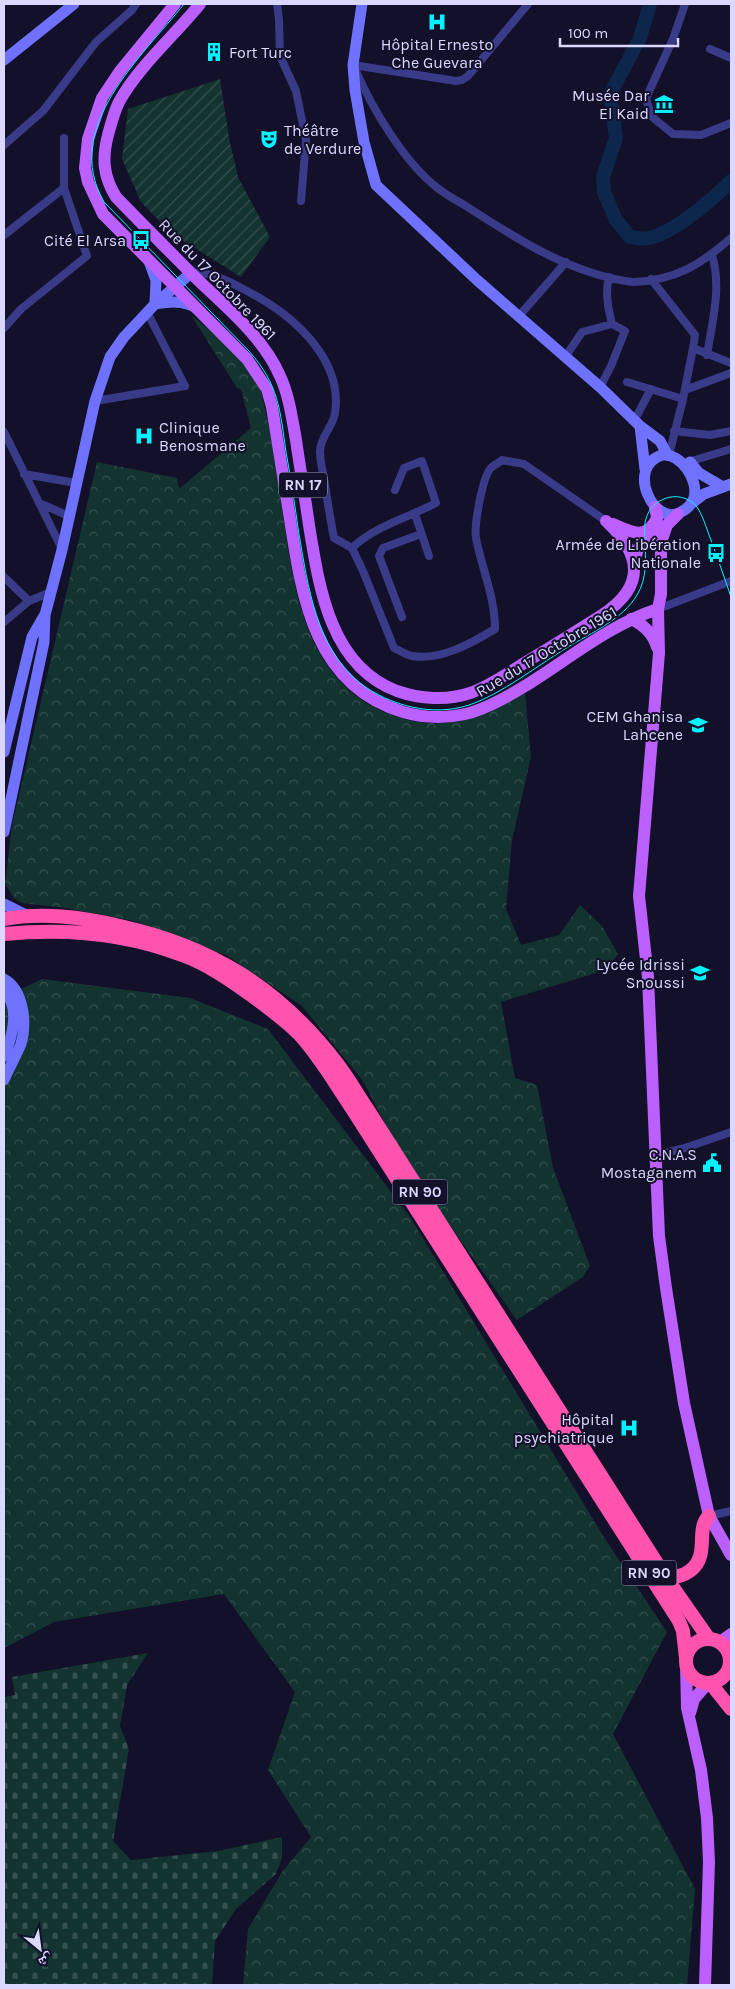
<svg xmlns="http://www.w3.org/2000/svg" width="735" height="1989" font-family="Karla,'Noto Naskh Arabic',sans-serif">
	<defs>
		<pattern id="forest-crowns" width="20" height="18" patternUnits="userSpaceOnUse" patternTransform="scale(1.25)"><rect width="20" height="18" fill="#133330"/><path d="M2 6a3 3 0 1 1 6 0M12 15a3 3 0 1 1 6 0" fill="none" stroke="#35504f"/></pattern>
		<pattern id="cemetery-stones" width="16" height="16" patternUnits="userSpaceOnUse" patternTransform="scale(1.25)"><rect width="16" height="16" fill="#133330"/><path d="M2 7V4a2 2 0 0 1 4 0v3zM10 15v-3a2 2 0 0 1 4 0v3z" fill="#35504f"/></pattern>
		<pattern id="garden-furrows" width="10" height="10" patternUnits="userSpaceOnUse" patternTransform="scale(1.25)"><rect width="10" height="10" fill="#133330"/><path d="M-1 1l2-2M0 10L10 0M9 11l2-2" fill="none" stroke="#35504f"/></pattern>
	</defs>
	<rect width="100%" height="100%" fill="#131029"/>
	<path fill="url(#forest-crowns)" d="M191,315C211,331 230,346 246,366C250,371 255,376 257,381C264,397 266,415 270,433C275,462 280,492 284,522C295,597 309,683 389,714C442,734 479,719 525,692L531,757L512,840L506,909L521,945L559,935L580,905L602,926L618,954L611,963L596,973L501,1002L515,1078L537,1085L553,1168L590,1266L583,1277L517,1320L439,1210L386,1125L363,1081L302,1006L226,955L134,921L66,908L22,903L14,898L5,884L12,825L97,462L177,478L179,489L251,428L241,389L237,388Z
		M42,979L190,998L268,1029L410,1217L605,1539L667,1632L613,1734L695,1889L687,1985H243L248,1929L282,1872L311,1837L268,1770L295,1692L224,1594L54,1622L4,1648V997Z"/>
	<path fill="url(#cemetery-stones)" d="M148,1653L127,1685L120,1726L129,1749L113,1841L131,1860L218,1851L282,1837V1858L276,1874L236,1909L215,1941L212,1985H4V1697L15,1695L12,1677Z"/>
	<path fill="url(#garden-furrows)" d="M220,79L229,138L238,177L270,237L241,277L171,233L141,202L122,159L128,109Z"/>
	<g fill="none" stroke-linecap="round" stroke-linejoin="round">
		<path stroke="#0c264c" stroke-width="14" d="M650,4L640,38L610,94L616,138L603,177L604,192L616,220L630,237C635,237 643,240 649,238C674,233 713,199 731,181"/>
		<path stroke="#3a3b88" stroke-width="8" d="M277,4L279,19L280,56L296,91L306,140L301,201
			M685,4L673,39L646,98L651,116L673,134L701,135L731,123
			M710,49L731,58
			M353,65L456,81L462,80L468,76L528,4
			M356,71C372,108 403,160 435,186C444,194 456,200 466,206C512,236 562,268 615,279C621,280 628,282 634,282C676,280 700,265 731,238
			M4,145L43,111L96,42L132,10L136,4
			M4,235L64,188
			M191,273C215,271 237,286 258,297C298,320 343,362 335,413C333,427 321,435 320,451C320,460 322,469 324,478C327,498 330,518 334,538L352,548L363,571L394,648C399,650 406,655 412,656C440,661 472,643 495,629C495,597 482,569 476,538C474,525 482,480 490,469C492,466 499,463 502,460L524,464L606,521
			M609,277C605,293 608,308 612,324
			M651,279L695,335L693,348
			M519,316L566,262
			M4,328L21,309L87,256L64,188V138
			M707,355C712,322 722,288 712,255
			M566,356L582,332L612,324L625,331L611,366L600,387
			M627,382L683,399
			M685,390L731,373
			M95,401L185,386L147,312
			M634,421L651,389
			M674,431L710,435L731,431
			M4,432L62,549
			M669,455L683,399L693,348L731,363
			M685,463L731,449
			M24,474L76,483
			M39,503L69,516
			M415,514L429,556
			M352,548C375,526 407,518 436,503L422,461L404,468L395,490
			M4,577L29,601
			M658,609L731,581
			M402,617L379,556L383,548L421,534
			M4,622L29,601L51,592
			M657,1155L685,1148L731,1132
			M709,1516L731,1511"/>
		<path stroke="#6f72ff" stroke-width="11" d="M362,4L353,65L355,90L364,142L376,185L477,280L600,387L640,426L660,441L667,454
			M4,60L74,4
			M149,261L156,280L155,304
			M155,304C169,302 182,300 195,307
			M640,426L645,469
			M662,455C681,453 699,480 694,498C692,504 687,509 681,512C654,528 625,467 662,455Z
			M690,462L699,473L723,487
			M691,504L704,494L731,484
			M4,752L32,637L44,616
			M4,832L44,642L45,615L62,550L95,401L110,357L124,337L155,304L191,273
			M4,904L26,915
			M4,979C24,990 27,1024 21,1044C16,1056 9,1068 4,1080
			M4,991C21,1007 12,1038 4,1056"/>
		<path stroke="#bb5fff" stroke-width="12" d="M175,4L120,71L102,98L88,139L85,168L88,182L103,214L247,359L267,389L272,407C278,445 284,482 290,519C302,598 315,686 403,712C427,719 457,719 481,709C544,683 593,630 658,609
			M200,4C175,35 138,67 119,102C114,112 111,124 108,135C102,158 103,176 116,197C143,225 170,252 197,279C227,308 263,337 280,376C289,395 292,418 296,440C300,468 305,497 309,525C319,587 330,666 397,691C420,699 447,701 470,693C488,687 505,675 521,665C548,649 575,632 602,615C646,586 642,555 606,521
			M678,514L667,525L661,542V594L658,609L659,653L639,896L648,977L659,1236L666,1288L684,1403L709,1516L731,1555
			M613,524C631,532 646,541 657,518
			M655,544L657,517L655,507
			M634,562L638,549L654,528
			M631,619C644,625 653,633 657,647
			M720,1642L731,1634
			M731,1663V1662
			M686,1665L687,1708L701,1770L707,1818L709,1862L705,1985
			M690,1713L694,1699L707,1684"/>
		<path stroke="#ff53ae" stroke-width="14" d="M4,919C43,912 81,917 120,926C211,946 279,988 336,1062C348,1077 357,1094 368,1110L665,1576L709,1639
			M4,934C64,928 125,933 182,955C207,964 230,980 251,995C267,1007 284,1019 298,1033C319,1055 334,1082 351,1107L679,1621L683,1631L686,1658
			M665,1576C676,1577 682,1577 691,1570C710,1555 695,1529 709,1516
			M686 1661a22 22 0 1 1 44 0a22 22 0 1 1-44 0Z
			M711,1684L731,1709"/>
		<path stroke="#04f2ff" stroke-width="1" d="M184,4C142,57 61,127 104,202L249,351C279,385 280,410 286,452C291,479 295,507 299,534C308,586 316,648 360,683C390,706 433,717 469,705C500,695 540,664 568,647C591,633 623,619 637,595C647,579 646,559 645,541C645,535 644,529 645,523C647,512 653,503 664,499C675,494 689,497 697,507C702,514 705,524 708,532C716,554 724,576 731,597"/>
	</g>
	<defs>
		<g id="hospital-bare" transform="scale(1.5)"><path d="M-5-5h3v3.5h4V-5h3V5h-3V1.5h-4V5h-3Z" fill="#04f2ff" stroke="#131029" stroke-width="2.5" paint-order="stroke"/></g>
		<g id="building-bare" transform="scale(1.5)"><path d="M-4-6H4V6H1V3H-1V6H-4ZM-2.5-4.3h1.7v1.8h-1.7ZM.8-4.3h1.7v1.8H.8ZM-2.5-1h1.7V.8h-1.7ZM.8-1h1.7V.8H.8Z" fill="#04f2ff" stroke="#131029" stroke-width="2.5" paint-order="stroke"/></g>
		<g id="museum-bare" transform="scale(1.5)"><path d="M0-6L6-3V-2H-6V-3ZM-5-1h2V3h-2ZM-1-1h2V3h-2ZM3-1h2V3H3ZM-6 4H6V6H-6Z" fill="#04f2ff" stroke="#131029" stroke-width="2.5" paint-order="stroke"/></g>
		<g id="theatre-bare" transform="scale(1.5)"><path d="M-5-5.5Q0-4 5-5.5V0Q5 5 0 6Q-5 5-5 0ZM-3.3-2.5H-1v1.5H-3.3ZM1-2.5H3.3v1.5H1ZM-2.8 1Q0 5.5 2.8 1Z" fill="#04f2ff" stroke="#131029" stroke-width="2.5" paint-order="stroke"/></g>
		<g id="bus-bare" transform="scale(1.5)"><path d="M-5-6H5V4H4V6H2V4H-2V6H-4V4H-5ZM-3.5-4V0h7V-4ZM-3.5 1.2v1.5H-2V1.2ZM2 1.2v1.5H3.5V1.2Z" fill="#04f2ff" stroke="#131029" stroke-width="2.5" paint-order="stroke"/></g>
		<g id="school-bare" transform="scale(1.5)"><path d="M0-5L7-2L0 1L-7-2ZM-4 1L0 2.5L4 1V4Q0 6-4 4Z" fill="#04f2ff" stroke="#131029" stroke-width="2.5" paint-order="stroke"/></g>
		<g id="civic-bare" transform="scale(1.5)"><path d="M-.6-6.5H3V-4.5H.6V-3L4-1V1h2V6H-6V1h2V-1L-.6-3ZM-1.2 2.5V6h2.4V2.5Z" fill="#04f2ff" stroke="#131029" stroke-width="2.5" paint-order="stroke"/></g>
	</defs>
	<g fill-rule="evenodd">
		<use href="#hospital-bare" x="437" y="22"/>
		<use href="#building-bare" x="214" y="52"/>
		<use href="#museum-bare" x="664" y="104"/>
		<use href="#theatre-bare" x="269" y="139"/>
		<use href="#bus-bare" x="141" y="240"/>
		<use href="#hospital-bare" x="144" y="436"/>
		<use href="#bus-bare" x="716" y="553"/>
		<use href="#school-bare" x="698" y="725"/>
		<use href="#school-bare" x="700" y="973"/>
		<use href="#civic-bare" x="712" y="1163"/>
		<use href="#hospital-bare" x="629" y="1428"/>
	</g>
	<g text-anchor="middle" stroke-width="4" stroke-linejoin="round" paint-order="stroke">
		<g fill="#131029" stroke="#9e9cbf" stroke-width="1">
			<rect x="279" y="472.5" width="48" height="25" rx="4"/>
			<rect x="392.5" y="1179.5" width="55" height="25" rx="4"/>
			<rect x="621.5" y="1560.5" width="55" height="25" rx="4"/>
		</g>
		<g font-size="15" font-weight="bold" fill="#dad8ff">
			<text x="303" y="490">RN 17</text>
			<text x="420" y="1197">RN 90</text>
			<text x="649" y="1578">RN 90</text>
		</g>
		<g font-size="16" fill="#dad8ff" stroke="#131029" text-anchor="end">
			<text x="437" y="50" text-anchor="middle">Hôpital Ernesto<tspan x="437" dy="18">Che Guevara</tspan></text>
			<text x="229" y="58" text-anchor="start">Fort Turc</text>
			<text x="649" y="101">Musée Dar<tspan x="649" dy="18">El Kaid</tspan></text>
			<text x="284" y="136" text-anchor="start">Théâtre<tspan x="284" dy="18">de Verdure</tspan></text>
			<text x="126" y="246">Cité El Arsa</text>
			<text x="159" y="433" text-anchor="start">Clinique<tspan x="159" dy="18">Benosmane</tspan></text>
			<text x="701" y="550">Armée de Libération<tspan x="701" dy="18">Nationale</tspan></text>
			<text x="683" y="722">CEM Ghanisa<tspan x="683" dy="18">Lahcene</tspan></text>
			<text x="685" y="970">Lycée Idrissi<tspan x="685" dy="18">Snoussi</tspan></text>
			<text x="697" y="1160">C.N.A.S<tspan x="697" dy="18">Mostaganem</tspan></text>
			<text x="614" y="1425">Hôpital<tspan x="614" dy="18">psychiatrique</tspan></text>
		</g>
		<g font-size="16" fill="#dad8ff" stroke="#131029">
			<text transform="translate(218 279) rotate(46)" y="6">Rue du 17 Octobre 1961</text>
			<text transform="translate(546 651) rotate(-31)" y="6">Rue du 17 Octobre 1961</text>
		</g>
	</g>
	<rect width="735" height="1989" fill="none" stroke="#dad8ff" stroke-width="10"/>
	<g transform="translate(40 1949) rotate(151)" stroke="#131029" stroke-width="4" paint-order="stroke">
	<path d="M0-4L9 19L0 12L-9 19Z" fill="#dad8ff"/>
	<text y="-8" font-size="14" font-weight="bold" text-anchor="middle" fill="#dad8ff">ش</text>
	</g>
	<path d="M560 38v8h118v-8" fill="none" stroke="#dad8ff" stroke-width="2.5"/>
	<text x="568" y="38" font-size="15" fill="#dad8ff" stroke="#131029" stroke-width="4" paint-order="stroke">100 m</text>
</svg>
